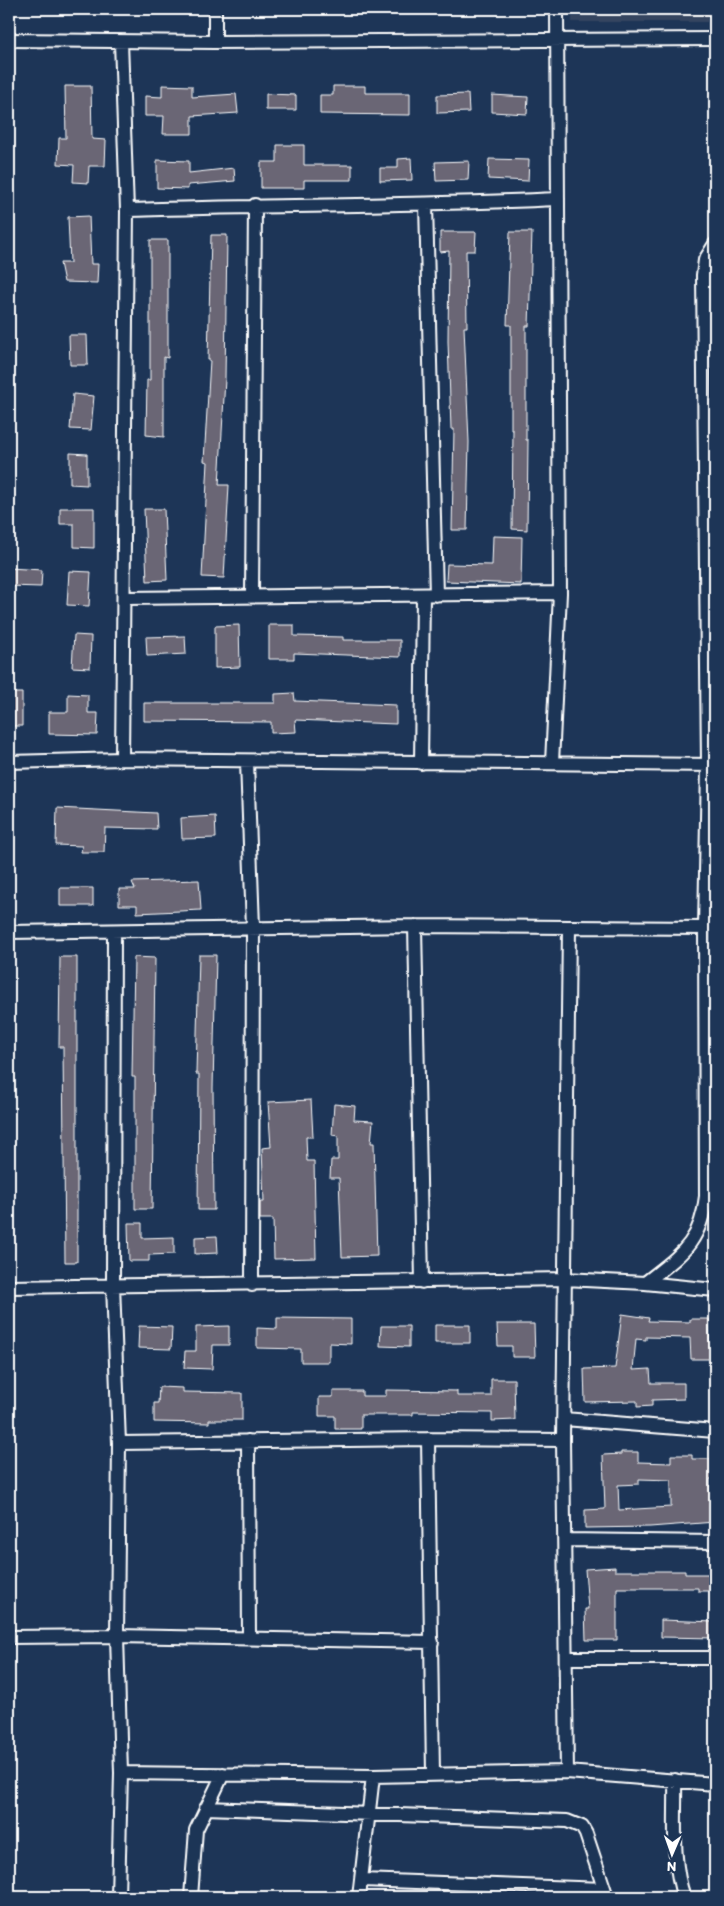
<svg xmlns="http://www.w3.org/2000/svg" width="724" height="1906" font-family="Itim,sans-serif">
	<rect width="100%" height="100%" fill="#1d3557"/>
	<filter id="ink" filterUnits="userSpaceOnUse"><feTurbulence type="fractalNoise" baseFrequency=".02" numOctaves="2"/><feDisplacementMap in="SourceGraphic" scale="10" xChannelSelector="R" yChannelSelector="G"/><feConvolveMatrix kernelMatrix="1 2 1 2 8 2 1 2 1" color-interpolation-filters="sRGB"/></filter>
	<g filter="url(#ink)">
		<path fill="#344460" d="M572,9H715V22H572Z"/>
		<path fill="#6a6675" stroke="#fff" fill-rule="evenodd" d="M162,85L192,86V97L236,94L238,113L192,116V134H163L164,116H145V96L162,97Z
			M65,86H91L92,139L106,140L105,166H89L88,183L73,182L74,165L58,164L59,138H66Z
			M333,86H365V93H410V115L320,114V95H333Z
			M266,94L296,95V110H266Z
			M468,94L469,112L437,113V95Z
			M492,95L528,97L527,114L492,112Z
			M277,145H304V165H352V180H304V188H261V162H277Z
			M411,158L412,180L380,181V168H398V159Z
			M489,159L529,160L528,181L488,179Z
			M157,160L189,161V173L234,168L235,181L188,185V189L157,188Z
			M469,161L468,180L436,181L435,162Z
			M89,216L91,264H98L97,283L64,282L60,263H70L68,217Z
			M440,232H476L475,251H466L467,327H464L469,442L467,530H452L454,429H451L448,341L449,251L440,252Z
			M510,232H532L529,326H526V440H528L527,530L512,529L513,430H511V325H507Z
			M211,235H227L225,379L219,485H229L224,578L202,577L208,462L204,461L210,360H208Z
			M150,240H168V358L164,357V437L146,435L147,380H150Z
			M69,335H87L88,365H70Z
			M73,394L94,396L91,430L70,429Z
			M70,453L87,454V485L70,484Z
			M60,508H94V548L74,547V524H60Z
			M144,509H164L167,580L147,581Z
			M493,536L522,537L521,584L446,581L447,564L492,565Z
			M9,568L42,570L41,587L9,586Z
			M69,571L91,572L89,606L67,605Z
			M239,625L240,667L215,668V626Z
			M269,625H294V636L343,637V640H400V657L294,653V659H269Z
			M74,635L91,636L90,668L72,667Z
			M185,636L186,654L147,656L146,637Z
			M9,693H22V726H9Z
			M294,693L295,701L396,705V724L295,720L296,732L271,733V722L144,721V703H275V694Z
			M68,694L88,695V713H98L97,735L49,734V712H68Z
			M57,808L156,813L157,829L105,828L104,852H81L82,846L56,845Z
			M215,816L216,838L182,839L181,818Z
			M199,880L201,910L137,913V905H119V889H135L132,882Z
			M60,888H93V906H60Z
			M199,955H216L213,1088L214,1210H198L199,1074H196Z
			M60,957H77V1262H65L63,1047H59Z
			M134,957L155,958L152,1209H135V1077H132Z
			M311,1100L313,1137H306L307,1161H314L316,1258L274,1259L273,1219H260V1202H264L262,1148L271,1147L268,1102Z
			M334,1104L355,1106L354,1120L373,1121L371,1143H374L377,1256L342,1257L339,1178H330L331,1160H338V1136L332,1135Z
			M128,1223H142V1238L174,1237V1254L149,1255V1261H129Z
			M217,1236L218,1253L195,1254V1237Z
			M622,1314L649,1318L648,1321L690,1322V1319H709L710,1359H691L690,1338L646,1337V1340L636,1339L633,1370L650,1369L651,1383H684V1399L652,1400V1406L637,1407V1401L585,1402L584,1369L615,1368Z
			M277,1318L351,1319V1344L329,1343V1362H301V1349L257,1348V1328L277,1329Z
			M497,1324H534L535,1357H512V1346H498Z
			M435,1325H470V1343H435Z
			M139,1326L172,1327L171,1349L138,1348Z
			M229,1326V1345H213L212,1369L184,1368L185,1351H196V1327Z
			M381,1326H409V1347L380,1346Z
			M491,1379H514L515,1420L492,1421V1413L413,1412V1415H361V1429H335V1416H319V1397H333V1391H362V1396H386V1390L457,1391V1396H491Z
			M159,1387L183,1388V1392L242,1393V1420H209V1423L154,1422V1403H158Z
			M621,1452H638V1462L671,1463V1455H692V1459H715V1478L710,1479V1504L715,1503V1522L650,1527L585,1528V1510L605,1509L603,1455L621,1454ZM639,1479L671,1480V1507L619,1510L618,1485L639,1484Z
			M615,1567V1571H685V1574H715V1591H698V1588H617V1640H586L585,1609H588L585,1569Z
			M661,1620L715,1622V1638L661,1637Z"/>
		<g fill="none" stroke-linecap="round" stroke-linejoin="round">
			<g stroke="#fff" stroke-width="16">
				<path id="street" d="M215,9V42
					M9,40L215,42L715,39
					M121,42L127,210L122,759
					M426,205L436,595
					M127,210C271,205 415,206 558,199
					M252,596L255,205
					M125,598L560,593
					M9,762L122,759L715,765
					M247,762L253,927L252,1285
					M421,763L423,595
					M552,763L560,593L557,9
					M415,926L422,1282
					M114,931L113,1285L119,1443L117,1636L121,1773L118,1897
					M9,932L415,926L705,928
					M645,1283C680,1255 701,1244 706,1196L705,928L708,764L703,275L705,260L715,244
					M9,1287L565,1279L645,1283L715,1290
					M564,1419L715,1431
					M428,1439L433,1773
					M248,1441L249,1638
					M119,1443L428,1439L563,1440
					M565,1540L715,1542
					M9,1637L117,1636L432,1642
					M566,1658H715
					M567,1772L563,1440L569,928
					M121,1773L373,1776L567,1772L715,1784
					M675,1780C676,1818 671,1861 684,1897
					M206,1808L567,1821L582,1827L586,1834L607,1897
					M362,1880L604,1889
					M191,1897L196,1830L223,1774
					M359,1897L373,1776"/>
			</g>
			<use href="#street" stroke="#1d3557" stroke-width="12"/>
		</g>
	</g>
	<rect width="724" height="1906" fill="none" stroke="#1d3557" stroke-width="30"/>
	<rect x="15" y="15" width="694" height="1876" fill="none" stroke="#fff" stroke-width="2" filter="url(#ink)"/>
	<g transform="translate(672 1854) rotate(182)" stroke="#1d3557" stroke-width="4" paint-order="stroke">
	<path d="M0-4L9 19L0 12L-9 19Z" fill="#ffffff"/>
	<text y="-8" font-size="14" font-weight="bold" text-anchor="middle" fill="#ffffff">N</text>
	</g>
</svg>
